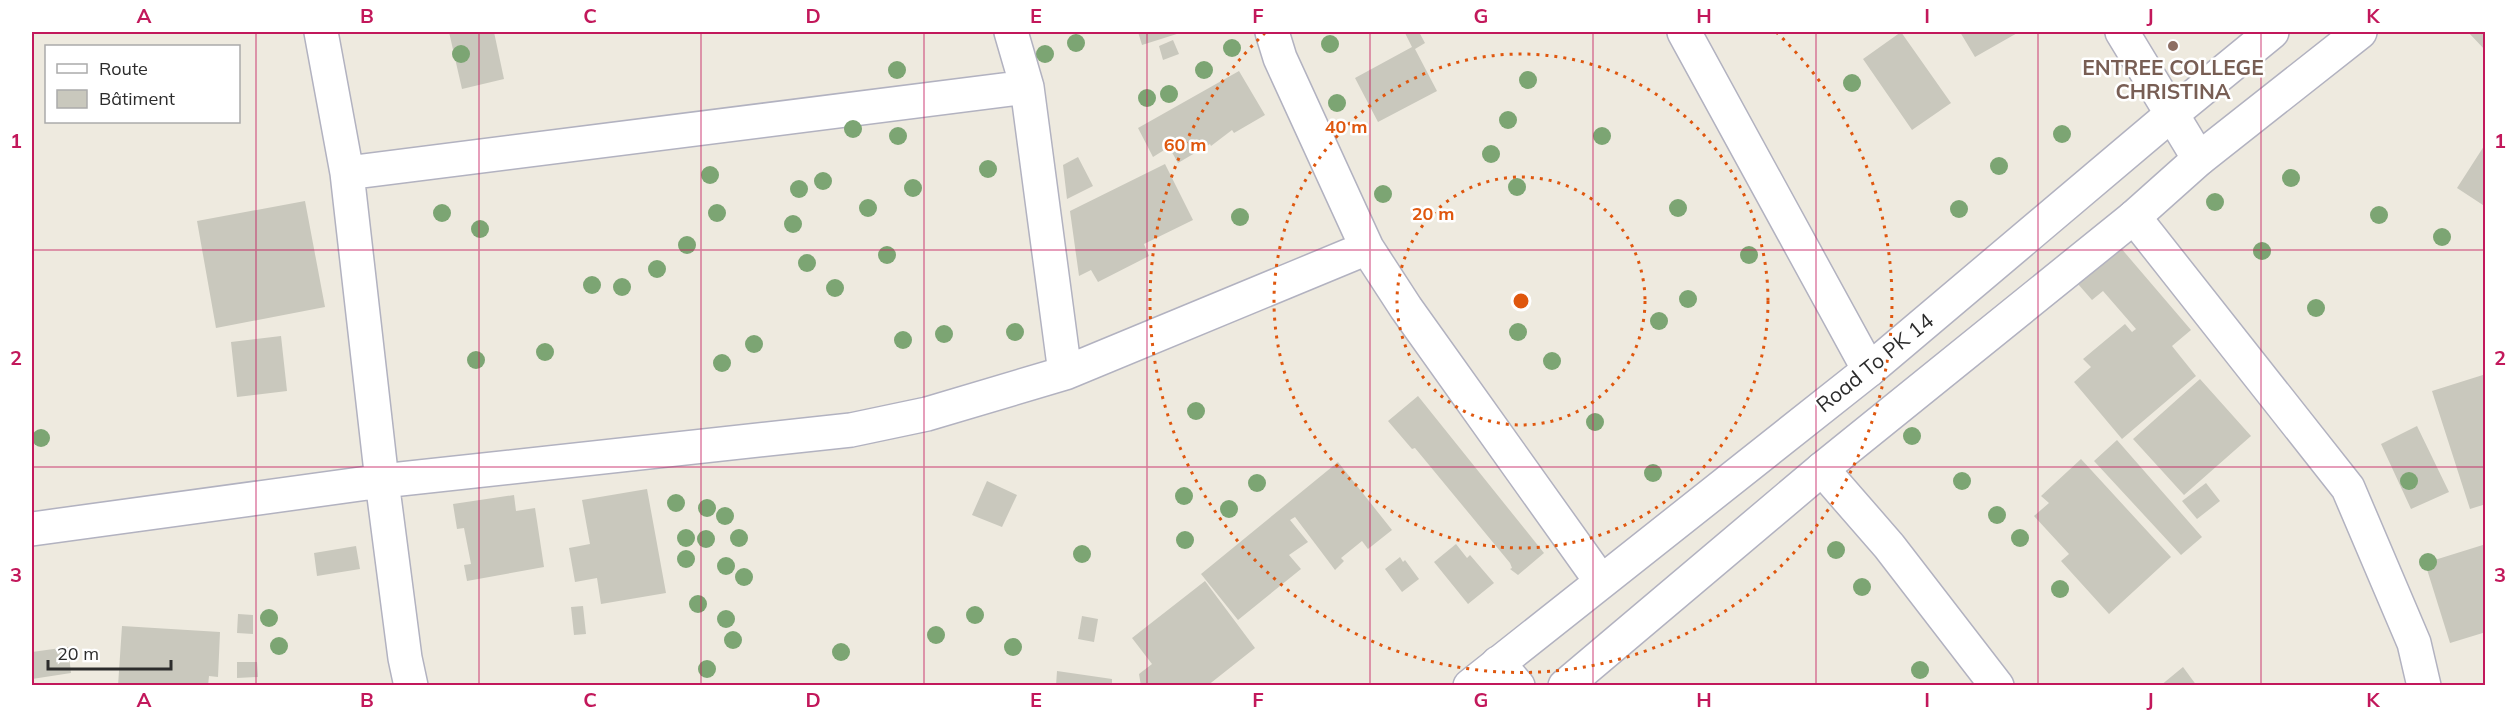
<svg xmlns="http://www.w3.org/2000/svg" width="2517" height="717" font-family="Mulish,sans-serif">
	<rect width="100%" height="100%" fill="#eeeadf"/>
	<path fill="#c9c8bd" d="M449,32H494L504,79L462,89Z
		M1138,32H1183L1142,45Z
		M1408,32H1419L1425,43L1415,49L1437,91L1378,122L1355,78L1412,47L1405,33Z
		M1901,32L1951,103L1912,130L1863,59Z
		M1960,32H2019L1975,57Z
		M2468,32H2486V51Z
		M1173,40L1179,54L1163,60L1159,46Z
		M1239,71L1265,115L1234,133L1232,130L1211,146L1210,144L1178,163L1169,147L1153,157L1138,128Z
		M2486,143V207L2457,188Z
		M1078,157L1093,186L1067,199L1063,165Z
		M1165,164L1193,220L1144,244L1149,256L1098,282L1091,270L1079,276L1070,211Z
		M305,201L325,307L216,328L197,221Z
		M2120,247L2191,330L2172,346L2196,376L2122,439L2074,382L2091,367L2083,359L2125,324L2132,332L2136,329L2103,291L2092,300L2078,284Z
		M281,336L287,391L237,397L231,342Z
		M2486,374V504L2470,509L2432,391Z
		M2200,379L2251,436L2184,495L2133,439Z
		M1418,396L1544,553L1518,575L1510,569L1512,568L1510,563L1415,448L1412,449L1388,421Z
		M2417,426L2449,492L2411,509L2381,444Z
		M2117,440L2202,537L2181,555L2094,461Z
		M2081,459L2171,557L2109,614L2061,561L2069,554L2034,516L2049,503L2041,496Z
		M1338,462L1392,530L1368,549L1362,541L1341,558L1344,561L1335,570L1295,517L1290,520L1308,542L1289,555L1301,569L1238,620L1201,574Z
		M987,481L1017,495L1002,527L972,515Z
		M2206,483L2220,501L2197,519L2182,501Z
		M647,489L666,593L601,604L597,578L575,582L569,548L590,544L582,500Z
		M514,495L516,511L535,508L544,567L467,581L464,565L471,564L464,528L457,529L453,504Z
		M1456,544L1467,558L1470,555L1494,583L1468,604L1434,562Z
		M2486,544V632L2450,643L2425,563Z
		M356,546L360,569L317,576L314,553Z
		M1400,557L1403,562L1405,560L1419,579L1402,592L1385,569Z
		M1205,581L1255,648L1207,686H1141L1139,674L1152,664L1132,638Z
		M583,606L586,634L574,635L571,607Z
		M238,614L253,615V634L237,633Z
		M1082,616L1098,619L1094,642L1078,639Z
		M122,626L220,632L218,677L209,676L208,686H118Z
		M68,647L71,673L32,679V652Z
		M237,662H257L258,677L237,678Z
		M2183,667L2197,686H2160Z
		M1057,671L1112,679V686H1056Z"/>
	<g fill="none" stroke-linecap="round" stroke-linejoin="round">
		<g stroke="#b2b2c0" stroke-width="36">
			<path id="minor" d="M321,32L347,173L382,481L405,658L411,686
				M1011,32L1027,87L1065,373
				M1272,32L1280,58L1367,248L1406,308L1600,580
				M1684,32L1869,370
				M2122,32L2199,159
				M347,173L1027,87
				M2134,217L2348,488L2414,643L2424,686
				M1822,469L1889,546L1997,686
				M32,529L382,481L851,430L927,414L1065,373L1367,248
				M1498,663L1518,686"/>
		</g>
		<g stroke="#b2b2c0" stroke-width="36">
			<path id="secondary" d="M1470,686L1869,370L2172,114L2272,32
				M1565,686L1822,469L2134,217L2199,159L2360,32"/>
		</g>
		<use href="#minor" stroke="#fff" stroke-width="33"/>
		<use href="#secondary" stroke="#fff" stroke-width="33"/>
	</g>
	<g fill="#7ca573">
		<circle cx="1076" cy="43" r="9"/>
		<circle cx="1330" cy="44" r="9"/>
		<circle cx="1232" cy="48" r="9"/>
		<circle cx="461" cy="54" r="9"/>
		<circle cx="1045" cy="54" r="9"/>
		<circle cx="897" cy="70" r="9"/>
		<circle cx="1204" cy="70" r="9"/>
		<circle cx="1528" cy="80" r="9"/>
		<circle cx="1852" cy="83" r="9"/>
		<circle cx="1169" cy="94" r="9"/>
		<circle cx="1147" cy="98" r="9"/>
		<circle cx="1337" cy="103" r="9"/>
		<circle cx="1508" cy="120" r="9"/>
		<circle cx="853" cy="129" r="9"/>
		<circle cx="2062" cy="134" r="9"/>
		<circle cx="898" cy="136" r="9"/>
		<circle cx="1602" cy="136" r="9"/>
		<circle cx="1491" cy="154" r="9"/>
		<circle cx="1999" cy="166" r="9"/>
		<circle cx="988" cy="169" r="9"/>
		<circle cx="710" cy="175" r="9"/>
		<circle cx="2291" cy="178" r="9"/>
		<circle cx="823" cy="181" r="9"/>
		<circle cx="1517" cy="187" r="9"/>
		<circle cx="913" cy="188" r="9"/>
		<circle cx="799" cy="189" r="9"/>
		<circle cx="1383" cy="194" r="9"/>
		<circle cx="2215" cy="202" r="9"/>
		<circle cx="868" cy="208" r="9"/>
		<circle cx="1678" cy="208" r="9"/>
		<circle cx="1959" cy="209" r="9"/>
		<circle cx="442" cy="213" r="9"/>
		<circle cx="717" cy="213" r="9"/>
		<circle cx="2379" cy="215" r="9"/>
		<circle cx="1240" cy="217" r="9"/>
		<circle cx="793" cy="224" r="9"/>
		<circle cx="480" cy="229" r="9"/>
		<circle cx="2442" cy="237" r="9"/>
		<circle cx="687" cy="245" r="9"/>
		<circle cx="2262" cy="251" r="9"/>
		<circle cx="887" cy="255" r="9"/>
		<circle cx="1749" cy="255" r="9"/>
		<circle cx="807" cy="263" r="9"/>
		<circle cx="657" cy="269" r="9"/>
		<circle cx="592" cy="285" r="9"/>
		<circle cx="622" cy="287" r="9"/>
		<circle cx="835" cy="288" r="9"/>
		<circle cx="1688" cy="299" r="9"/>
		<circle cx="2316" cy="308" r="9"/>
		<circle cx="1659" cy="321" r="9"/>
		<circle cx="1015" cy="332" r="9"/>
		<circle cx="1518" cy="332" r="9"/>
		<circle cx="944" cy="334" r="9"/>
		<circle cx="903" cy="340" r="9"/>
		<circle cx="754" cy="344" r="9"/>
		<circle cx="545" cy="352" r="9"/>
		<circle cx="476" cy="360" r="9"/>
		<circle cx="1552" cy="361" r="9"/>
		<circle cx="722" cy="363" r="9"/>
		<circle cx="1196" cy="411" r="9"/>
		<circle cx="1595" cy="422" r="9"/>
		<circle cx="1912" cy="436" r="9"/>
		<circle cx="41" cy="438" r="9"/>
		<circle cx="1653" cy="473" r="9"/>
		<circle cx="1962" cy="481" r="9"/>
		<circle cx="2409" cy="481" r="9"/>
		<circle cx="1257" cy="483" r="9"/>
		<circle cx="1184" cy="496" r="9"/>
		<circle cx="676" cy="503" r="9"/>
		<circle cx="707" cy="508" r="9"/>
		<circle cx="1229" cy="509" r="9"/>
		<circle cx="1997" cy="515" r="9"/>
		<circle cx="725" cy="516" r="9"/>
		<circle cx="686" cy="538" r="9"/>
		<circle cx="739" cy="538" r="9"/>
		<circle cx="2020" cy="538" r="9"/>
		<circle cx="706" cy="539" r="9"/>
		<circle cx="1185" cy="540" r="9"/>
		<circle cx="1836" cy="550" r="9"/>
		<circle cx="1082" cy="554" r="9"/>
		<circle cx="686" cy="559" r="9"/>
		<circle cx="2428" cy="562" r="9"/>
		<circle cx="726" cy="566" r="9"/>
		<circle cx="744" cy="577" r="9"/>
		<circle cx="1862" cy="587" r="9"/>
		<circle cx="2060" cy="589" r="9"/>
		<circle cx="698" cy="604" r="9"/>
		<circle cx="975" cy="615" r="9"/>
		<circle cx="269" cy="618" r="9"/>
		<circle cx="726" cy="619" r="9"/>
		<circle cx="936" cy="635" r="9"/>
		<circle cx="733" cy="640" r="9"/>
		<circle cx="279" cy="646" r="9"/>
		<circle cx="1013" cy="647" r="9"/>
		<circle cx="841" cy="652" r="9"/>
		<circle cx="707" cy="669" r="9"/>
		<circle cx="1920" cy="670" r="9"/>
	</g>
	<path fill="none" stroke="#c2185b" stroke-width="1.5" stroke-opacity="0.55" d="M256,32V686M479,32V686M701,32V686M924,32V686M1147,32V686M1370,32V686M1593,32V686M1816,32V686M2038,32V686M2261,32V686M32,250H2486M32,467H2486"/>
	<g fill="none" stroke="#df570e" stroke-width="3" stroke-dasharray="3 6">
		<circle cx="1521" cy="301" r="124"/>
		<circle cx="1521" cy="301" r="247"/>
		<path d="M1776 32A371 371 0 1 1 1266 32"/>
	</g>
	<circle fill="#8d6e63" stroke="#fff" stroke-width="2" cx="2173" cy="46" r="6"/>
	<g text-anchor="middle" stroke-width="5" stroke-linejoin="round" paint-order="stroke">
		<g font-size="21" font-weight="bold" fill="#785e54" stroke="#fff">
			<text x="2173" y="75">ENTREE COLLEGE<tspan x="2173" dy="24">CHRISTINA</tspan></text>
		</g>
		<g font-size="21" fill="#2c2c2c" stroke="#fff">
			<text transform="translate(1875 363) rotate(-39)" y="7">Road To PK 14</text>
		</g>
	</g>
	<circle cx="1521" cy="301" r="9" fill="#df570e" stroke="#fff" stroke-width="3"/>
	<g font-size="18" text-anchor="middle" font-weight="bold" fill="#df570e" stroke="#fff" stroke-width="5" stroke-linejoin="round" paint-order="stroke">
		<text x="1346" y="133">40 m</text>
		<text x="1185" y="151">60 m</text>
		<text x="1433" y="220">20 m</text>
	</g>
	<rect width="2517" height="717" fill="none" stroke="#ffffff" stroke-width="66"/>
	<rect x="45" y="45" width="195" height="78" fill="#ffffff" stroke="#ababab" stroke-width="1.5"/>
	<rect x="57" y="64" width="30" height="9" fill="#ffffff" stroke="#ababab" stroke-width="1.5"/>
	<text x="99" y="75" font-size="18" fill="#2c2c2c">Route</text>
	<rect x="57" y="90" width="30" height="18" fill="#c9c8bd" stroke="#ababab" stroke-width="1.5"/>
	<text x="99" y="105" font-size="18" fill="#2c2c2c">Bâtiment</text>
	<path d="M48 660v9h123v-9" fill="none" stroke="#2c2c2c" stroke-width="3"/>
	<text x="57" y="660" font-size="18" fill="#2c2c2c" stroke="#ffffff" stroke-width="4.5" paint-order="stroke">20 m</text>
	<rect x="33" y="33" width="2451" height="651" fill="none" stroke="#c2185b" stroke-width="2"/>
	<g font-size="20" text-anchor="middle" font-weight="bold" fill="#c2185b">
		<text x="144" y="23">A</text>
		<text x="367" y="23">B</text>
		<text x="590" y="23">C</text>
		<text x="813" y="23">D</text>
		<text x="1036" y="23">E</text>
		<text x="1258" y="23">F</text>
		<text x="1481" y="23">G</text>
		<text x="1704" y="23">H</text>
		<text x="1927" y="23">I</text>
		<text x="2150" y="23">J</text>
		<text x="2373" y="23">K</text>
		<text x="16" y="148">1</text>
		<text x="2500" y="148">1</text>
		<text x="16" y="365">2</text>
		<text x="2500" y="365">2</text>
		<text x="16" y="582">3</text>
		<text x="2500" y="582">3</text>
		<text x="144" y="707">A</text>
		<text x="367" y="707">B</text>
		<text x="590" y="707">C</text>
		<text x="813" y="707">D</text>
		<text x="1036" y="707">E</text>
		<text x="1258" y="707">F</text>
		<text x="1481" y="707">G</text>
		<text x="1704" y="707">H</text>
		<text x="1927" y="707">I</text>
		<text x="2150" y="707">J</text>
		<text x="2373" y="707">K</text>
	</g>
</svg>
